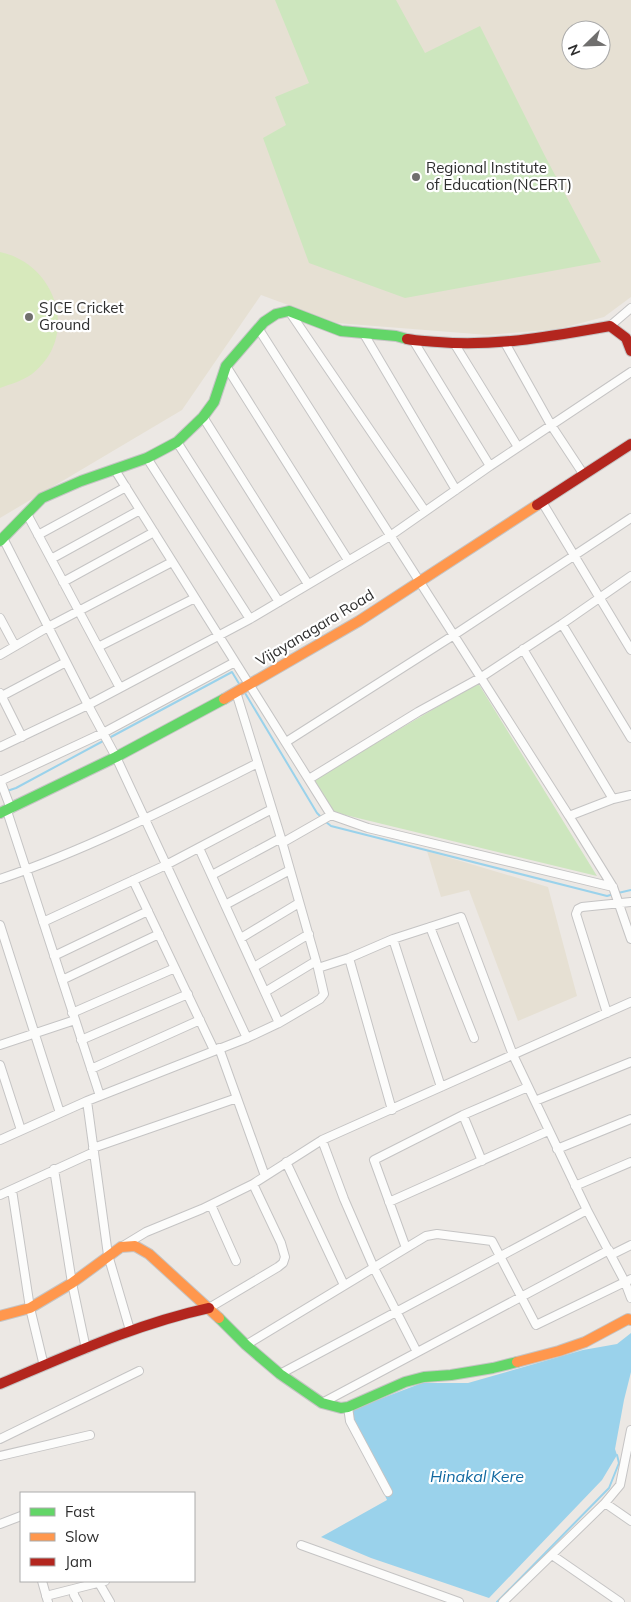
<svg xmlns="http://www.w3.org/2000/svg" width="631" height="1602" font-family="Mulish,sans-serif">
	<rect width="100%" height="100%" fill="#ece8e4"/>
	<path fill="#e6e0d3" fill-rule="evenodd" d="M0,0H631V297L604,317L558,329L488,335L337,323L261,295L182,410L0,518ZM571,30H601V60H571Z
		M427,851L548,887L577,996L518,1021L469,890L441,897Z"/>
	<path fill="#cde6be" d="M275,0H396L425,53L480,26L545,156L601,262L405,298L309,263L263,138L286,125L275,97L309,83Z
		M478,683L597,876L333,812L313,780Z"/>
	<path fill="#d7e9bc" d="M0,252C57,264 80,337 32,374C22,381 11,384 0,388Z"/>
	<path fill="#9ad2eb" d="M631,1333V1372L624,1400L615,1449L617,1455L602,1480L489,1598L371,1558L321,1537L387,1500L346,1412L422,1383H468L583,1350L617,1344Z"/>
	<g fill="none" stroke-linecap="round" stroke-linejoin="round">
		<path stroke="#9ad2eb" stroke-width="2" d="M245,693L317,813L321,817
			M109,738L232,672L241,687
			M7,791L16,788L105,740
			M326,822L331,826L607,896L614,894
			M618,893L631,890
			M497,1602L609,1488L619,1463L617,1455"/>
		<g stroke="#c5c4c4" stroke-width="10">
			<path id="street" d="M289,311L425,511
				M610,326L631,308
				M258,328L569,816L613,799L631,795
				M364,334L456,490
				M413,340L490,466
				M504,341L551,425L584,475
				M454,343L518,447
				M226,366L348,560
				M203,417L308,584
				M177,442L279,602
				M147,458L250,619
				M115,470L331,815L368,828L613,887
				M542,502L631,650
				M27,514L120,688
				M38,535L126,487
				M3,538L88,705L116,757L247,1038
				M51,559L140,510
				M63,582L154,532
				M0,618L15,646
				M562,624L631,738
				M98,647L195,598
				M523,649L613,799
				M0,655L48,627L172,562
				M0,693L22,737
				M0,697L66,662
				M286,742L454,635L631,518
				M0,747L88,705L250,619L390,536L490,466L631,372
				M309,779L418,712L480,678L562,624L631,576
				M0,780L11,809
				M0,781L103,733L235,662
				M7,811L100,1096
				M569,816L613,887L631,939
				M282,843L331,815
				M199,848L279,1023
				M212,875L281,838
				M0,879C89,849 174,805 258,763
				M133,880L214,1050
				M225,905L290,870
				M43,922L166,865L272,809
				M0,925L60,1113
				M430,927L474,1038
				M241,938L299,903
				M393,939L441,1087
				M54,956L148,911
				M349,958L392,1110
				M254,967L309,934
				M318,968L349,958L393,939L461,917L513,1055L587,1210L625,1282L631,1298
				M62,980L159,934
				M265,992L316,961
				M72,1013L175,968
				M607,1013L576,914L578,909L582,907L631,902
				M81,1040L188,994
				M0,1045L75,1020
				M219,1048L265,1176
				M0,1065L21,1130
				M91,1069L200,1020
				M87,1101L108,1255L130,1330
				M535,1101L631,1062
				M463,1115L482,1161
				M0,1140L87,1101L247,1038L279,1023L320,999L324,994L318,968L281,838L236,692
				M322,1140L344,1199L374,1268L417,1352
				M93,1148L237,1098
				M557,1149L631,1119
				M286,1162L344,1285
				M54,1169L72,1283L86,1349
				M575,1186L631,1162
				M12,1190L30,1308L44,1366
				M0,1195L94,1152
				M389,1202L548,1131
				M211,1205L236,1261
				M123,1246L146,1232L202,1209L253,1184L322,1140L631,1002
				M406,1248L374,1160L463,1115L528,1087
				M611,1255L631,1245
				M209,1308L278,1267L283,1263L285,1257L281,1243L253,1184
				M246,1345L426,1236L437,1234L492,1241L536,1325L631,1279
				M280,1374L587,1210
				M322,1403L609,1250
				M348,1407L350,1421L388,1492
				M0,1439L139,1371
				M0,1456L90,1435
				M605,1503L620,1485L631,1430
				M0,1524L21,1516
				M301,1545L459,1602
				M552,1555L620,1602
				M42,1581L48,1602
				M99,1583L110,1602
				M74,1589V1595L78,1602
				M46,1596L105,1581
				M503,1602L605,1503L631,1521"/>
		</g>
		<g stroke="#c5c4c4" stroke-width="12">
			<path id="fast" d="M0,541L42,498L81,481L147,458L177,442L203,417L214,402L226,366L264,322L276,314L289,311L341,331L396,336L407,339
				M0,813L116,757L224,699
				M219,1318L246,1345L280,1374L322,1403L341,1408L348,1407L405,1382L424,1377L451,1375L493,1368L517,1362"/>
		</g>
		<g stroke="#c5c4c4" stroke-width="12">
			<path id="slow" d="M224,699L359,621L537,505
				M0,1316L30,1308L72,1283L121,1247L135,1246L149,1254L219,1318
				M517,1362L559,1351L585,1342L628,1319L631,1320"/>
		</g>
		<g stroke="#c5c4c4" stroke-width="12">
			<path id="jam" d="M407,339C417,341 427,341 438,342C496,347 553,336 610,326L626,338L631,351
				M537,505L631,444
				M0,1384C69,1355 136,1324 209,1308"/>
		</g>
		<use href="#street" stroke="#fcfcfb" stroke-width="8"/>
		<use href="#fast" stroke="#63d668" stroke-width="10"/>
		<use href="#slow" stroke="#ff974d" stroke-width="10"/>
		<use href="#jam" stroke="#b3261e" stroke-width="10"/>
	</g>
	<g fill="#706f6e" stroke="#fff" stroke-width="2">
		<circle cx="416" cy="177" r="5"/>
		<circle cx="29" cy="317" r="5"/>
	</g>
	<g text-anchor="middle" stroke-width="4.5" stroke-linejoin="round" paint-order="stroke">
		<g font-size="15" fill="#2e2e2e" stroke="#fff" text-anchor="start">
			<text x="426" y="173">Regional Institute<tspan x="426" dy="17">of Education(NCERT)</tspan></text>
			<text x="39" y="313">SJCE Cricket<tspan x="39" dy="17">Ground</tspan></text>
		</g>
		<g font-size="15" fill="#2e2e2e" stroke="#fff">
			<text transform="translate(315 628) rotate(-31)" y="5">Vijayanagara Road</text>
		</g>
		<g font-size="16" font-style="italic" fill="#1068a0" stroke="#fff">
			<text x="477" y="1482">Hinakal Kere</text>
		</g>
	</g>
	<rect x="20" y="1492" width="175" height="90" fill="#ffffff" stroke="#ababab"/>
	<rect x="30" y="1508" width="25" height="8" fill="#63d668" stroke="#ababab"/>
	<text x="65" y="1517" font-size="15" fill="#2e2e2e">Fast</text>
	<rect x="30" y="1533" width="25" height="8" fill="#ff974d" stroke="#ababab"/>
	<text x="65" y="1542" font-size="15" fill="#2e2e2e">Slow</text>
	<rect x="30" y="1558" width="25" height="8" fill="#b3261e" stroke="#ababab"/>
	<text x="65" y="1567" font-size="15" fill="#2e2e2e">Jam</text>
	<g transform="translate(586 45) rotate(247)"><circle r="24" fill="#ffffff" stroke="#ababab"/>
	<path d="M0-4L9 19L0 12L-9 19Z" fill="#706f6e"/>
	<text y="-8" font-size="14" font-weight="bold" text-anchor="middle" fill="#2e2e2e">N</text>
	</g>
</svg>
